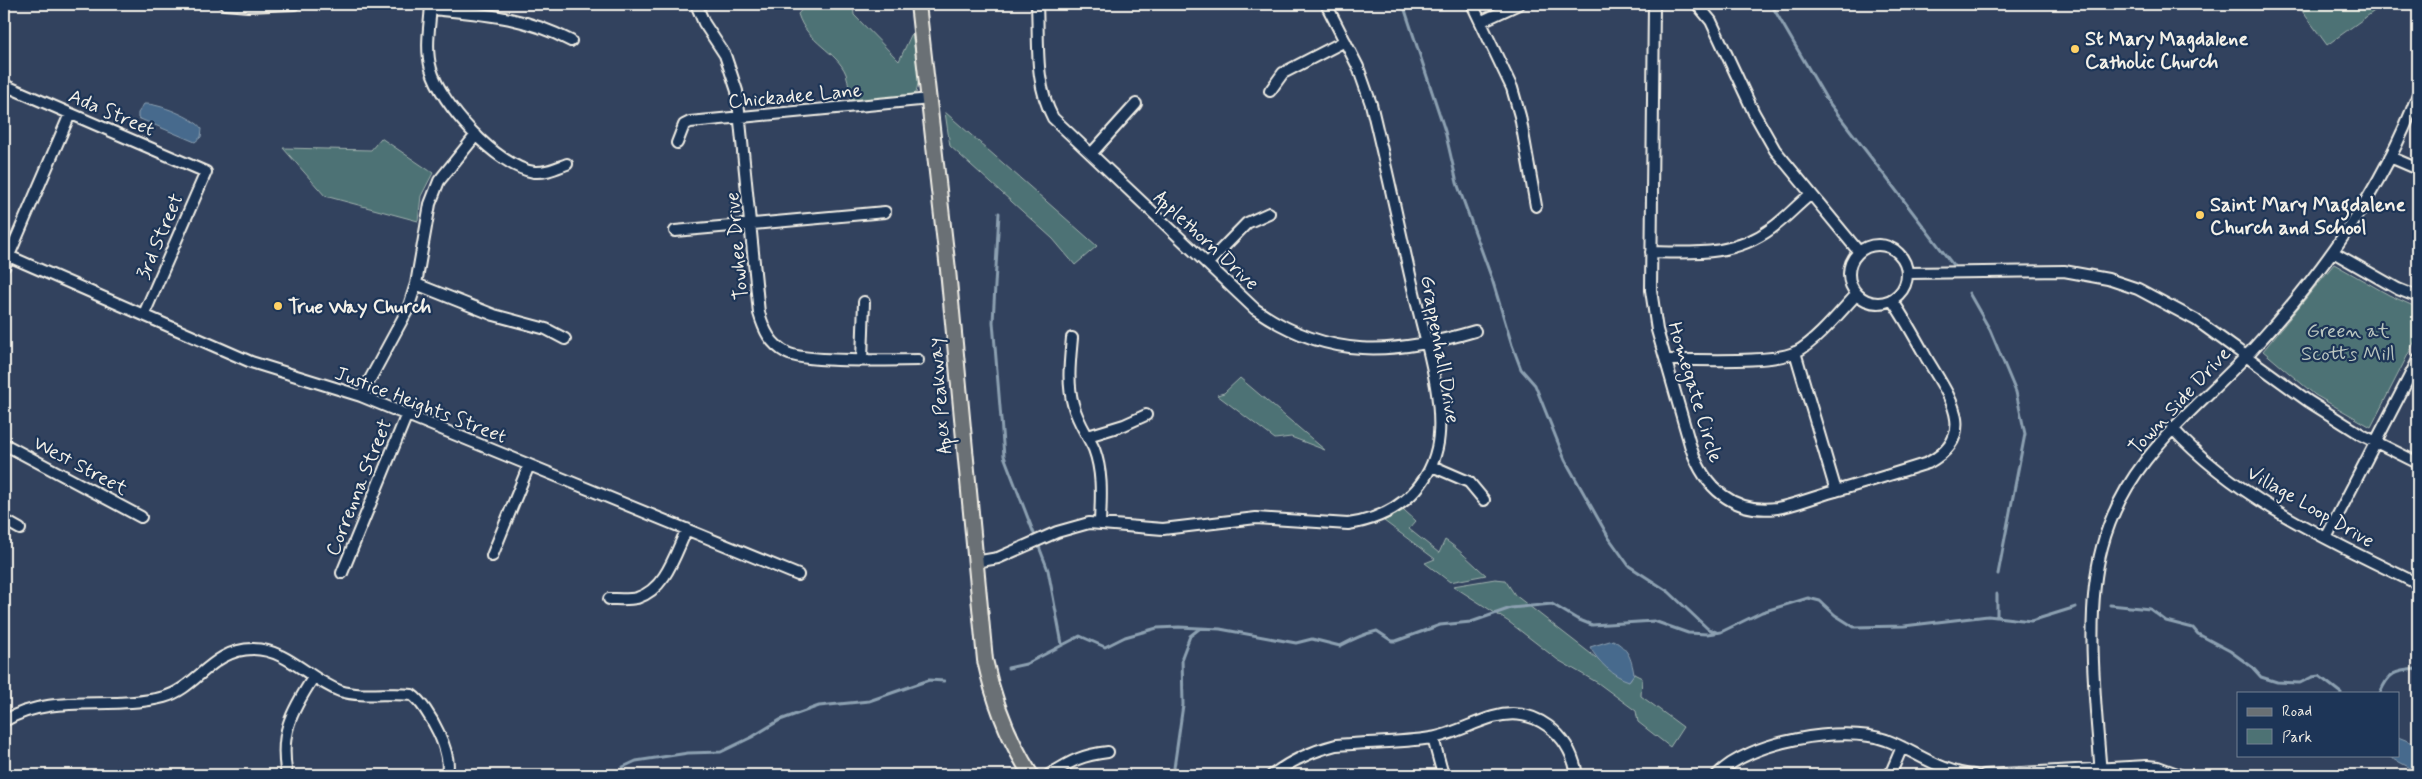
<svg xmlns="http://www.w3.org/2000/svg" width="2422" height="779" font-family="Mynerve,sans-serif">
	<rect width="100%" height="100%" fill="#32425e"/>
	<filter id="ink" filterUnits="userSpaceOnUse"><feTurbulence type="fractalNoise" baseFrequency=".02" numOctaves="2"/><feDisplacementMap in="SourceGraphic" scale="10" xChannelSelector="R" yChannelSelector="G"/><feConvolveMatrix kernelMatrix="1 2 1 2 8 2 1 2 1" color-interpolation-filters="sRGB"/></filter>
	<g filter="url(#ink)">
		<path fill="#4d7274" stroke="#a0b2ae" d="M824,4H853L854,15L899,61L912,33L919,78L916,93L907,96L850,101C849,92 849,82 846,74C837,51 807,43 798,14L804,7Z
			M2297,4H2384L2327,45Z
			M945,112L1097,246L1075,265L1053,239L950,146Z
			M381,138L433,173L421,196L418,221L325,196L283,148L371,150Z
			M2334,264L2389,295L2418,308V335L2371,427L2315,395L2263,351Z
			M1240,378L1325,450L1291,437L1275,439L1217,395L1224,393Z
			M1404,510L1416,521L1409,529L1439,553L1445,540C1457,547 1474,565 1486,575L1450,582L1425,563L1435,559L1384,521Z
			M1495,579L1505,580L1515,595L1604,664L1629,681L1634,674L1642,678L1641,696L1683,727L1670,747L1638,722L1636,711L1598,683L1558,660L1509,622L1453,586Z"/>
		<path fill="#466a8d" stroke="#8ca0b1" d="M144,104C158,103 195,118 202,129L201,137L195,142L138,118V113Z
			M1613,640C1628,649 1631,657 1634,674L1629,681C1613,676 1598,662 1590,647Z
			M2398,737L2418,745V772L2386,755H2398Z"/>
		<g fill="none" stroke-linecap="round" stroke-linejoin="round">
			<path stroke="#8ca0b1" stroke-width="3" d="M1403,4L1445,131L1457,183L1492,279L1512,345L1521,369L1535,385L1565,460L1609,538L1629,566L1669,592L1708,629L1716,632
				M1771,4L1827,100L1953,265
				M999,213L993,322L1004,456L1048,570L1062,644
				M1969,293L1990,330L2016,392L2025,434L1998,574
				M1997,594V616
				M2110,605L2150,609L2166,621L2193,628L2198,634L2230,651L2252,667L2261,677L2277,682L2300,683L2312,677L2319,676L2341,693
				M1008,668L1026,664L1080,636L1105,647L1125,637L1157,628L1179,627L1220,629L1296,643L1312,639L1340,646C1353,639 1363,634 1377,631L1392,641H1396L1440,625L1471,622L1511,608L1552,604L1577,619L1592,625L1654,621L1688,633L1707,634L1721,632L1762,612L1808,598L1820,601L1835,615L1854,627L1904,626L1988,616L2031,621L2076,607
				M2380,693C2389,672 2395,671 2416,669L2418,674
				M618,775L623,767L636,761L688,753L721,752L752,737L780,720L819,706L869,701L929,680L944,681
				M1173,775L1183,705L1182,657L1190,636L1199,629"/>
			<g stroke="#f4f1e8" stroke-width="14">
				<path id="minor" d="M225,4L248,6L294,4
					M431,4C430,25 425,48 431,69C441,104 496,166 534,172C546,173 556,168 567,164
					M696,4L704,23L725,55L737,91L759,313C764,330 770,344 787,353C806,363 892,360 918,360
					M1037,4C1039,43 1034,83 1053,118L1255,309C1328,360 1394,355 1475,331
					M1472,4L1512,88L1520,116L1536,206
					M1654,4L1651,290L1657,330L1691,448C1704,487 1733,514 1777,508C1795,505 1814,497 1832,492C1864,483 1896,473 1928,463C1980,435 1949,396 1927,359C1916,339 1905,319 1892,300
					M1697,4L1711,21L1754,113L1775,150L1859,252
					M431,9C482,14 524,16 571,41
					M1482,21L1519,4
					M4,85L206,172L144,314
					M1270,91L1283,73L1345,41
					M677,143L684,125L690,122L930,99
					M1091,154L1136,104
					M2390,157L2418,169
					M675,231L885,212
					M1849 274a29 29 0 1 1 58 0a29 29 0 1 1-58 0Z
					M1651,252C1695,253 1735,256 1772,228C1786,218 1797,205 1810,195
					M2333,252L2398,289L2418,297
					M4,254L251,362L361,396L798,575
					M1207,264L1247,223L1269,213
					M4,267L70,114
					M1908,273L2064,271L2108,279L2138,289L2196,320L2308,401L2362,435L2418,463
					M416,284L494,315L546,329L565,339
					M1072,338C1070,360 1067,383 1073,404C1077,421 1087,434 1094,449C1103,473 1101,497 1100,522
					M1795,352L1836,491
					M862,359L864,302
					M1666,360C1696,359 1771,364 1796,352C1816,342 1841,311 1857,294
					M361,396L408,309L416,284L430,204L439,181L476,135
					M2172,428C2239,501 2331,541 2418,584
					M1088,436L1124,425L1146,415
					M4,444L141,517
					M1432,466L1469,482L1484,500
					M4,520L20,529
					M2326,538L2418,360
					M492,556L529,465
					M975,562L998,558L1057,532L1089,523L1163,529L1256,518L1348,524C1391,518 1427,492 1437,448C1447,403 1423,333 1413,288C1399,227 1386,165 1371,104L1358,67L1326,4
					M342,573L407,414
					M609,599C618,599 629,600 637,598C666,589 675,554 687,529
					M4,721C52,692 112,711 164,697C197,688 212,649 253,649C287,649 310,680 340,691C363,698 389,692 412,695C428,706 455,757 446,775
					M1433,738L1443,775
					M287,775C279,734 291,712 313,678
					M1049,775C1071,761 1082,755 1108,752
					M1272,775C1292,760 1312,751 1336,745C1368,742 1400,743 1431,738C1452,735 1472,723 1493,717C1535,705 1570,734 1577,775
					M1717,775C1749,741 1842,725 1886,740C1915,751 1942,773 1974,775
					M1890,775L1902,747
					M1984,775L2147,766L2158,767L2180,775
					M2101,775C2096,705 2084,614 2102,547C2125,459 2193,413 2251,351C2321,275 2382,191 2418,94"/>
			</g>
			<g stroke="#f4f1e8" stroke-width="18">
				<path id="major" d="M918,4L948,270L985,660C994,702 1008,739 1031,775"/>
			</g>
			<use href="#minor" stroke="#1d3557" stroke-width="10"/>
			<use href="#major" stroke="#6a7074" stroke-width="14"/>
		</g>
	</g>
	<g fill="#ffd166" stroke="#1d3557" stroke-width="2">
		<circle cx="2075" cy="49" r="5"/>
		<circle cx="2200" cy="215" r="5"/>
		<circle cx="278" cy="306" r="5"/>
	</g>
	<g text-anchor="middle" stroke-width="4.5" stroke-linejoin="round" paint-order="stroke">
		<g font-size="20" font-weight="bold" fill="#f4f1e8" stroke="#1d3557" text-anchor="start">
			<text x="2085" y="45">St Mary Magdalene<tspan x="2085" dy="23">Catholic Church</tspan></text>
			<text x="2210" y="211">Saint Mary Magdalene<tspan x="2210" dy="23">Church and School</tspan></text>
			<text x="288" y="313">True Way Church</text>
		</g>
		<g font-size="20" fill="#f4f1e8" stroke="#1d3557">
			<text transform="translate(795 95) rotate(-5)" y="7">Chickadee Lane</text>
			<text transform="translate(112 112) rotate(23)" y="7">Ada Street</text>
			<text transform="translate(159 236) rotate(-67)" y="7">3rd Street</text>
			<text transform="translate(1207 240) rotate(43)" y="7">Applethorn Drive</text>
			<text transform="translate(736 246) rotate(-95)" y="7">Towhee Drive</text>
			<text transform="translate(1441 349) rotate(80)" y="7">Grappenhall Drive</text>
			<text transform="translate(1696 392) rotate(73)" y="7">Homegate Circle</text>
			<text transform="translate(939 396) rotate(-95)" y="7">Apex Peakway</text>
			<text transform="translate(2179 400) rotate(-47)" y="7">Town Side Drive</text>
			<text transform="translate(421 404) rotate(21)" y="7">Justice Heights Street</text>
			<text transform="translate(81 465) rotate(28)" y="7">West Street</text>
			<text transform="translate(358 487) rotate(-68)" y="7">Correnna Street</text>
			<text transform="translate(2311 506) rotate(30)" y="7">Village Loop Drive</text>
		</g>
		<g font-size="20" fill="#bac5bf" stroke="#1d3557">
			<text x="2348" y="337">Green at<tspan x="2348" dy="23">Scotts Mill</tspan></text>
		</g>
	</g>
	<rect width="2422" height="779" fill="none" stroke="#1d3557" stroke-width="20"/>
	<rect x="10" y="10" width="2402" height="759" fill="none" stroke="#f4f1e8" stroke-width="2" filter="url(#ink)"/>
	<rect x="2237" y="692" width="162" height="65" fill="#1d3557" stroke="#738091"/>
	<rect x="2247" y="708" width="25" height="8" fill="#6a7074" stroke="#738091"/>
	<text x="2282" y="716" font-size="15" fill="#f4f1e8">Road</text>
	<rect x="2247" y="729" width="25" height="15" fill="#4d7274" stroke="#738091"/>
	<text x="2282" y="742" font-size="15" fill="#f4f1e8">Park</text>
</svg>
